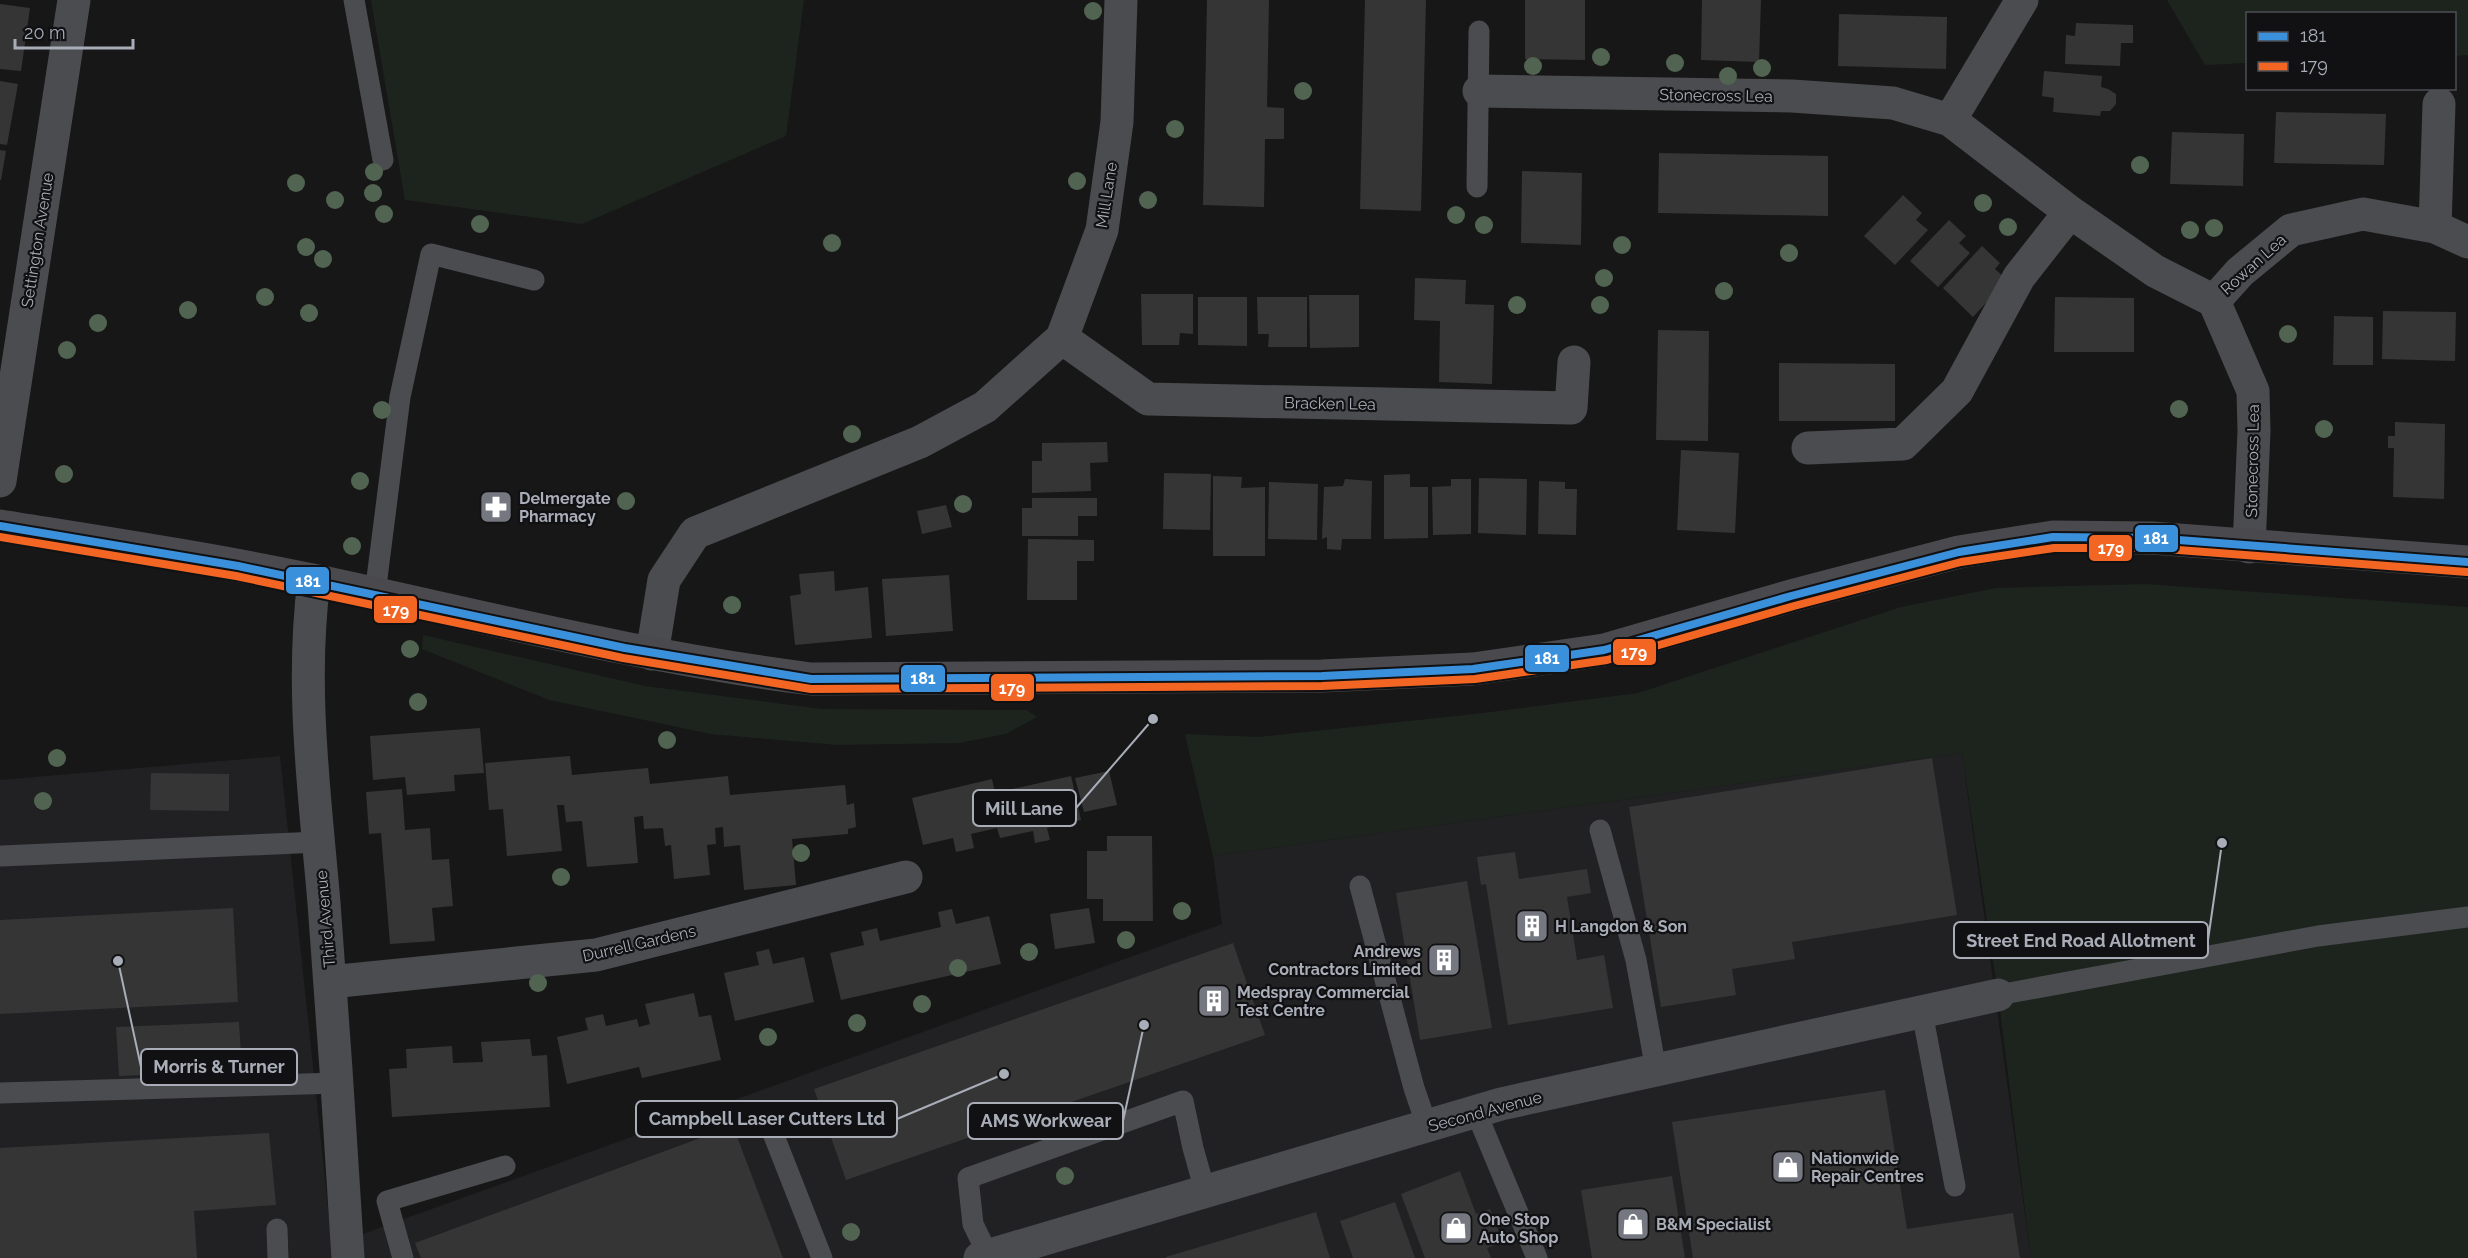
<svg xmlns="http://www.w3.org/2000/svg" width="2468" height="1258" font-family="Raleway,sans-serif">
	<rect width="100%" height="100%" fill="#171717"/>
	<path fill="#212123" d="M1962,753L2031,1258H0V780L280,756L332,1245L1222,924L1213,856Z"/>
	<path fill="#1d241e" d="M371,0H804L786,136L582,224L405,200Z
		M2167,0H2468V55L2455,56L2454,14H2248L2247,63L2205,65Z
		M2146,584L2468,607V1258H2031L1998,994L1962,753L1213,856L1185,734L1258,737L1475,714L1638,693L1901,607L1996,588Z
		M423,635L645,686L822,709L1027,710L1037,717L1006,734L959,743L837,745L711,734L549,700L422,649Z"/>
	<path fill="#353536" d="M1207,0H1269L1267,107L1284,108V139H1265L1264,207L1203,205Z
		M1365,0H1426L1421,211L1360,209Z
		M1525,0H1585V60L1525,59Z
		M1702,0H1761L1759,62L1701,60Z
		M0,4L30,8L21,71L0,69Z
		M1839,14L1947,17L1946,69L1838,66Z
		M2076,23L2133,25V43H2121L2120,66L2065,64L2066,35L2075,36Z
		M2044,71L2102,76L2101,87L2108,89L2116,94V104L2110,111H2101L2100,116L2053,112L2054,98L2042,96Z
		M0,81L18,84L7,145L0,144Z
		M2276,112L2386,114L2384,165L2274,163Z
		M2172,132L2244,134L2243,186L2170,184Z
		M0,150L6,151L1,180H0Z
		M1659,153L1828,156V216L1658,213Z
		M1522,171L1582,173L1581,245L1521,243Z
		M1903,195L1922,213L1916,220L1928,230L1895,265L1864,236Z
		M1949,220L1966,236L1959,243L1970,253L1938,287L1910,261Z
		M1982,246L2000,263L1995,269L2007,280L1973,317L1943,288Z
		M1415,278L1466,280L1465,304L1494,305L1492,384L1439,382L1440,321L1414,320Z
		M1141,294H1193V334L1180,333L1179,345H1142Z
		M1309,295H1359V347L1310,348Z
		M1198,297H1247V346L1198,345Z
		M1257,297H1307V347H1268L1269,334H1258Z
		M2055,297L2134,298V352H2054Z
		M2383,311L2456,312L2455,361L2382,359Z
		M2334,316L2373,317V365H2333Z
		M1658,330L1709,331L1708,441L1656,440Z
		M1779,363L1895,364V421H1779Z
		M2395,422L2445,424L2444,499L2393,497L2394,448H2388V436H2395Z
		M1107,442L1108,462L1090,463L1091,491L1032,493V461H1042V443Z
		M1681,450L1739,453L1735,533L1677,530Z
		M1164,473L1211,474L1210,530L1163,529Z
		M1410,474V487H1428V538L1384,539V475Z
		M1213,476L1242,477L1241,488L1265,487V556H1213Z
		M1479,478L1527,479L1526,535L1478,533Z
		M1345,479L1372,481L1371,539H1342L1341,550L1327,549V537L1322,539L1324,487L1343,486Z
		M1451,479H1471V534L1433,535L1432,487L1451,486Z
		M1539,481L1565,482V489H1577L1576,535L1538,534Z
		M1269,482L1318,484L1317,540L1268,539Z
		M1032,498H1097V516H1078V536H1022V508H1032Z
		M946,505L952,527L922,534L917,511Z
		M1028,539L1094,540V561H1077V600H1027Z
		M834,571L835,591L868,587L872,638L795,645L790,596L801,594L799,574Z
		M949,575L953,631L886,636L882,579Z
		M480,728L484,773L454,775L455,791L407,795L405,777L373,780L370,736Z
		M570,756L572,775L648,768L650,784L728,776L730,795L845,785L847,805L854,803L856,827L848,829V834L792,839L796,885L744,890L740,845L724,847L723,827L715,828L716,844L707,845L710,875L674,879L671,845L665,846L663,828L644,829L643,816L634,817L638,863L587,867L582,821L566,822L564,805H557L562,851L507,856L503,809L489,810L485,763Z
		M1932,758L1957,915L1792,942L1795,959L1732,969L1736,995L1661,1007L1629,807Z
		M1109,771L1117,805L1084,812L1075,778Z
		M151,773L229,774V811L150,810Z
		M1071,776L1081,820L1047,828L1050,840L1035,843L1033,831L1000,838L997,828L971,834L974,848L956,852L953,838L923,845L912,798L992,779L995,793Z
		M402,789L405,830L430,828L432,860L449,859L453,906L432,908L435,941L390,944L381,833L369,834L366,792Z
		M1107,836H1152L1153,921H1103V899H1087V851H1107Z
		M1515,852L1519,879L1587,869L1591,893L1567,897L1577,960L1604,955L1613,1008L1508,1025L1486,884L1481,885L1477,857Z
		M1467,881L1492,1028L1420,1040L1396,893Z
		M233,908L238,1002L0,1014V920Z
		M1089,908L1095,943L1055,949L1050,914Z
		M952,909L956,924L989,916L1001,964L841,1000L830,953L864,945L861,932L877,928L880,941L941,927L938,912Z
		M1233,943L1265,1035L846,1180L814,1089Z
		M769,949L773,964L804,957L814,1002L735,1021L724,973L759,965L756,952Z
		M694,993L699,1017L711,1015L721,1060L642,1078L639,1067L567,1084L557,1037L588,1030L585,1018L603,1014L606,1026L637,1019L639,1027L650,1024L645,1004Z
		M239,1022L242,1071L119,1076L116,1027Z
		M530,1039L532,1056L547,1055L550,1107L392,1117L389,1069L407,1068L406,1049L452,1046L453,1063L483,1062L481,1042Z
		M1885,1090L1907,1229L2013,1213L2020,1258H1693L1672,1122Z
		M733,1126L783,1258H421L415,1243Z
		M269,1133L276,1205L194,1211L197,1258H0V1148Z
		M1460,1171L1476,1214L1490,1209L1503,1242L1487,1248L1491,1258H1425L1401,1194Z
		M1672,1176L1685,1258H1592L1581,1190Z
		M1395,1202L1415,1258H1353L1340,1221Z
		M1316,1212L1330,1258H1166V1257Z"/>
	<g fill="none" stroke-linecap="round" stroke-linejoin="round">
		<path stroke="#4b4c50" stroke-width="21" d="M354,0L383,160
			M1477,187L1479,31
			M375,594L400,397L431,254L534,280
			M1600,830L1636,960L1656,1070
			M2,856L319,842
			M1360,886L1414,1088L1427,1126
			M1998,995L2318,936L2468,917
			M1922,1012L1955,1186
			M0,1093L337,1083
			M1476,1112L1537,1258
			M765,1113L822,1258
			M277,1229L278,1258
			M988,1255L973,1224L968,1178L1183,1101L1193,1148L1205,1191
			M403,1258L387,1201L505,1166"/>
		<path stroke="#4b4c50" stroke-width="33" d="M1479,91L1792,96L1893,103L1950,120L2070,212
			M1950,120L2022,0
			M2435,227L2439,104
			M2214,301L2240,272L2291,230L2363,214L2435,227L2468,242
			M1062,338L1148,399L1571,408L1574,362
			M1808,448L1903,444L1957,391L2019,277L2070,212L2155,271L2214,301L2253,391L2254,431L2249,547
			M0,481L74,0
			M314,581C300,687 315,797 324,903C333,1021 341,1140 348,1258
			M652,654L664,580L695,533L920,442L985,407L1062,338L1102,230L1117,122L1121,0
			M330,982L596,955L906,877
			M980,1258L1501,1104L1998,995"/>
		<path stroke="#4a4a4e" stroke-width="33" d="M0,526C106,543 212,559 317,581C481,616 644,658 811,679L1322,676L1473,669L1604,650L1791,596L1959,552L2053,537L2152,538L2468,562"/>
		<g stroke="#111113" stroke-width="12">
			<path id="bus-1" d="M0,526L238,566L625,648L811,679L1322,676L1473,669L1604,650L1791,596L1959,552L2053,537L2152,538L2468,562"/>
		</g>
		<g stroke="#111113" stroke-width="12">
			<path id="bus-2" d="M0,537L236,576L623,658L811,689L1322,686L1475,679L1607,660L1794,606L1961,562L2054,548H2152L2467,572"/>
		</g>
		<use href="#bus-1" stroke="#3a90db" stroke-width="8"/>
		<use href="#bus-2" stroke="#f26522" stroke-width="8"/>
	</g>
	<g fill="#506451">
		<circle cx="1093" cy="11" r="9"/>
		<circle cx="1601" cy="57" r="9"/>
		<circle cx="1675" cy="63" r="9"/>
		<circle cx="1533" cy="66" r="9"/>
		<circle cx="1762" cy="68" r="9"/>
		<circle cx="1728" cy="76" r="9"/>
		<circle cx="1303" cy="91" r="9"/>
		<circle cx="1175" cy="129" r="9"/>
		<circle cx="2140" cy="165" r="9"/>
		<circle cx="374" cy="172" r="9"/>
		<circle cx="1077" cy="181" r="9"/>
		<circle cx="296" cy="183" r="9"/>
		<circle cx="373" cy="193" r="9"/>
		<circle cx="335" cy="200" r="9"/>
		<circle cx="1148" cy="200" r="9"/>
		<circle cx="1983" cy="203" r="9"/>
		<circle cx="384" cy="214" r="9"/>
		<circle cx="1456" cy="215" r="9"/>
		<circle cx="480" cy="224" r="9"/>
		<circle cx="1484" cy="225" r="9"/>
		<circle cx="2008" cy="227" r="9"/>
		<circle cx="2214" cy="228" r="9"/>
		<circle cx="2190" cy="230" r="9"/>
		<circle cx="832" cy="243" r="9"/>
		<circle cx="1622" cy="245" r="9"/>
		<circle cx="306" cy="247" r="9"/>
		<circle cx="1789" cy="253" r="9"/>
		<circle cx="323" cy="259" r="9"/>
		<circle cx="1604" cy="278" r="9"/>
		<circle cx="1724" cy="291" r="9"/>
		<circle cx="265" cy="297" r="9"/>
		<circle cx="1517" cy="305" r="9"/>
		<circle cx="1600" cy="305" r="9"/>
		<circle cx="188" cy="310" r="9"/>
		<circle cx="309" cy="313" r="9"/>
		<circle cx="98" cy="323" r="9"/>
		<circle cx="2288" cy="334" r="9"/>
		<circle cx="67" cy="350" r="9"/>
		<circle cx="2179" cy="409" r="9"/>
		<circle cx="382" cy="410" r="9"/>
		<circle cx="2324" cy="429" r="9"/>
		<circle cx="852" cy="434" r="9"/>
		<circle cx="64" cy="474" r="9"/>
		<circle cx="360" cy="481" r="9"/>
		<circle cx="626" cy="501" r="9"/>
		<circle cx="963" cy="504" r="9"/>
		<circle cx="352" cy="546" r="9"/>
		<circle cx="732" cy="605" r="9"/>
		<circle cx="410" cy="649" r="9"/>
		<circle cx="418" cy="702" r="9"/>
		<circle cx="667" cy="740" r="9"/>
		<circle cx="57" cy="758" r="9"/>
		<circle cx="43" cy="801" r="9"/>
		<circle cx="801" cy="853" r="9"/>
		<circle cx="561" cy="877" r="9"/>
		<circle cx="1182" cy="911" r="9"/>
		<circle cx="1126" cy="940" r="9"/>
		<circle cx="1029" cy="952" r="9"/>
		<circle cx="958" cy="968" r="9"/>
		<circle cx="538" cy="983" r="9"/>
		<circle cx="922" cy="1004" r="9"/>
		<circle cx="857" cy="1023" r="9"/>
		<circle cx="768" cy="1037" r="9"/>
		<circle cx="1065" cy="1176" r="9"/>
		<circle cx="851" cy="1232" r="9"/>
	</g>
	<defs>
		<g id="pharmacy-square" transform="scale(1.725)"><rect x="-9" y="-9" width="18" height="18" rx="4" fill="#757880" stroke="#111113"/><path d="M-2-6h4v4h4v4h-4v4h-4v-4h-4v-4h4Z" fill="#fff"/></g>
		<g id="building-square" transform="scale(1.725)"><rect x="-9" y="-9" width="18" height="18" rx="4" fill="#757880" stroke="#111113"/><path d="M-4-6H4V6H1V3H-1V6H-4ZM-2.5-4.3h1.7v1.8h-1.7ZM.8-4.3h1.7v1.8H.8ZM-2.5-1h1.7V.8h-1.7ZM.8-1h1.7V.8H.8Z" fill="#fff"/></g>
		<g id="shop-square" transform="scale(1.725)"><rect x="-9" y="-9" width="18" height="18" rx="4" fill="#757880" stroke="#111113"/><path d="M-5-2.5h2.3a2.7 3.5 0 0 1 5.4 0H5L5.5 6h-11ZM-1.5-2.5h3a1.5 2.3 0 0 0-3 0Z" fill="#fff"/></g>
	</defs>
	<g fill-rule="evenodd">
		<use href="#pharmacy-square" x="496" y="507"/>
		<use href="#building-square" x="1532" y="926"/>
		<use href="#building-square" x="1444" y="960"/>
		<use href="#building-square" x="1214" y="1001"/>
		<use href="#shop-square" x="1788" y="1167"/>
		<use href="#shop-square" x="1633" y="1224"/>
		<use href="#shop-square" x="1456" y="1228"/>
	</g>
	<g text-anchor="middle" stroke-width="4.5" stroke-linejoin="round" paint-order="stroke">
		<g font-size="16" fill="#a8adb8" stroke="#111113">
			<text transform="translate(1716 95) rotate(1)" y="6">Stonecross Lea</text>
			<text transform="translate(1106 195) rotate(-81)" y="6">Mill Lane</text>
			<text transform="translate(37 240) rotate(-81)" y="6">Settington Avenue</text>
			<text transform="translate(2253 264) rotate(-42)" y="6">Rowan Lea</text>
			<text transform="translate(1330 403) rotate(1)" y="6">Bracken Lea</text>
			<text transform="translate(2252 461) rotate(-89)" y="6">Stonecross Lea</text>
			<text transform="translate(325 919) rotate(-95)" y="6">Third Avenue</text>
			<text transform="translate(639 943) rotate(-13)" y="6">Durrell Gardens</text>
			<text transform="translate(1485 1111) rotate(-15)" y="6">Second Avenue</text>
		</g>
		<g font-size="16" font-weight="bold" fill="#a8adb8" stroke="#111113" text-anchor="start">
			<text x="519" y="504">Delmergate<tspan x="519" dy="18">Pharmacy</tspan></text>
			<text x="1555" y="932">H Langdon &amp; Son</text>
			<text x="1421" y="957" text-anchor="end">Andrews<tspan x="1421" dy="18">Contractors Limited</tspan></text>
			<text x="1237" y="998">Medspray Commercial<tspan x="1237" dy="18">Test Centre</tspan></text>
			<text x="1811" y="1164">Nationwide<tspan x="1811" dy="18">Repair Centres</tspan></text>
			<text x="1479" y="1225">One Stop<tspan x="1479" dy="18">Auto Shop</tspan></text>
			<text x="1656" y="1230">B&amp;M Specialist</text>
		</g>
	</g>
	<path fill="none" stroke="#a8adb8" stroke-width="2" d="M1153 719L1076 808M2222 843L2208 940M118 961L141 1067M1004 1074L897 1119M1144 1025L1123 1121"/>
	<g fill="#a8adb8" stroke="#111113" stroke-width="2">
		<circle cx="1153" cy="719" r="6"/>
		<circle cx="2222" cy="843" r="6"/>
		<circle cx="118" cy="961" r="6"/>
		<circle cx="1004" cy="1074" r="6"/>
		<circle cx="1144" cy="1025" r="6"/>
	</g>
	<g fill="#111113" stroke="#a8adb8" stroke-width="2">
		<rect x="973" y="790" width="103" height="36" rx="6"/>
		<rect x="1954" y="922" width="254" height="36" rx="6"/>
		<rect x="141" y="1049" width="156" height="36" rx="6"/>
		<rect x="636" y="1101" width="261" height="36" rx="6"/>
		<rect x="968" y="1103" width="155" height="36" rx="6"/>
	</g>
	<g font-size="18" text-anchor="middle" font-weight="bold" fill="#a8adb8">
		<text x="1024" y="815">Mill Lane</text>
		<text x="2081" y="947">Street End Road Allotment</text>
		<text x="219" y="1073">Morris &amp; Turner</text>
		<text x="767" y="1125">Campbell Laser Cutters Ltd</text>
		<text x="1046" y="1127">AMS Workwear</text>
	</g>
	<g stroke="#111113" stroke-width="2">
		<rect x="2134" y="524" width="45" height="29" rx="6" fill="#3a90db"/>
		<rect x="2088" y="534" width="45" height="28" rx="6" fill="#f26522"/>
		<rect x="285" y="566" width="45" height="29" rx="6" fill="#3a90db"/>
		<rect x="373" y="595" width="45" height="29" rx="6" fill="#f26522"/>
		<rect x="1612" y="638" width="45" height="28" rx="6" fill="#f26522"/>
		<rect x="1524" y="644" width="46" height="29" rx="6" fill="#3a90db"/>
		<rect x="900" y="664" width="46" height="29" rx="6" fill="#3a90db"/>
		<rect x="990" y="673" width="45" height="29" rx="6" fill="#f26522"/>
	</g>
	<g font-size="16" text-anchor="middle" font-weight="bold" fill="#fff">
		<text x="2156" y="544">181</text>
		<text x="2111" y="554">179</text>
		<text x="308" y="587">181</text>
		<text x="396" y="616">179</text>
		<text x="1634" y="658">179</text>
		<text x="1547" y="664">181</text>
		<text x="923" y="684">181</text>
		<text x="1012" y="694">179</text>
	</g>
	<rect x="2246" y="12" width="210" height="78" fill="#111113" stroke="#4d4f55" stroke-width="1.5"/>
	<rect x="2258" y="32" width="30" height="9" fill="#3a90db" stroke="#4d4f55" stroke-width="1.5"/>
	<text x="2300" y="42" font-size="18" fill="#a8adb8">181</text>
	<rect x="2258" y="62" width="30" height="9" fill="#f26522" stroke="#4d4f55" stroke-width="1.5"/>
	<text x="2300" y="72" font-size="18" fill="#a8adb8">179</text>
	<path d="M15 39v9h118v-9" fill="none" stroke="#a8adb8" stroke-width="3"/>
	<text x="24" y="39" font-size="18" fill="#a8adb8" stroke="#111113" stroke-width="4.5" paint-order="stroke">20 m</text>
</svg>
